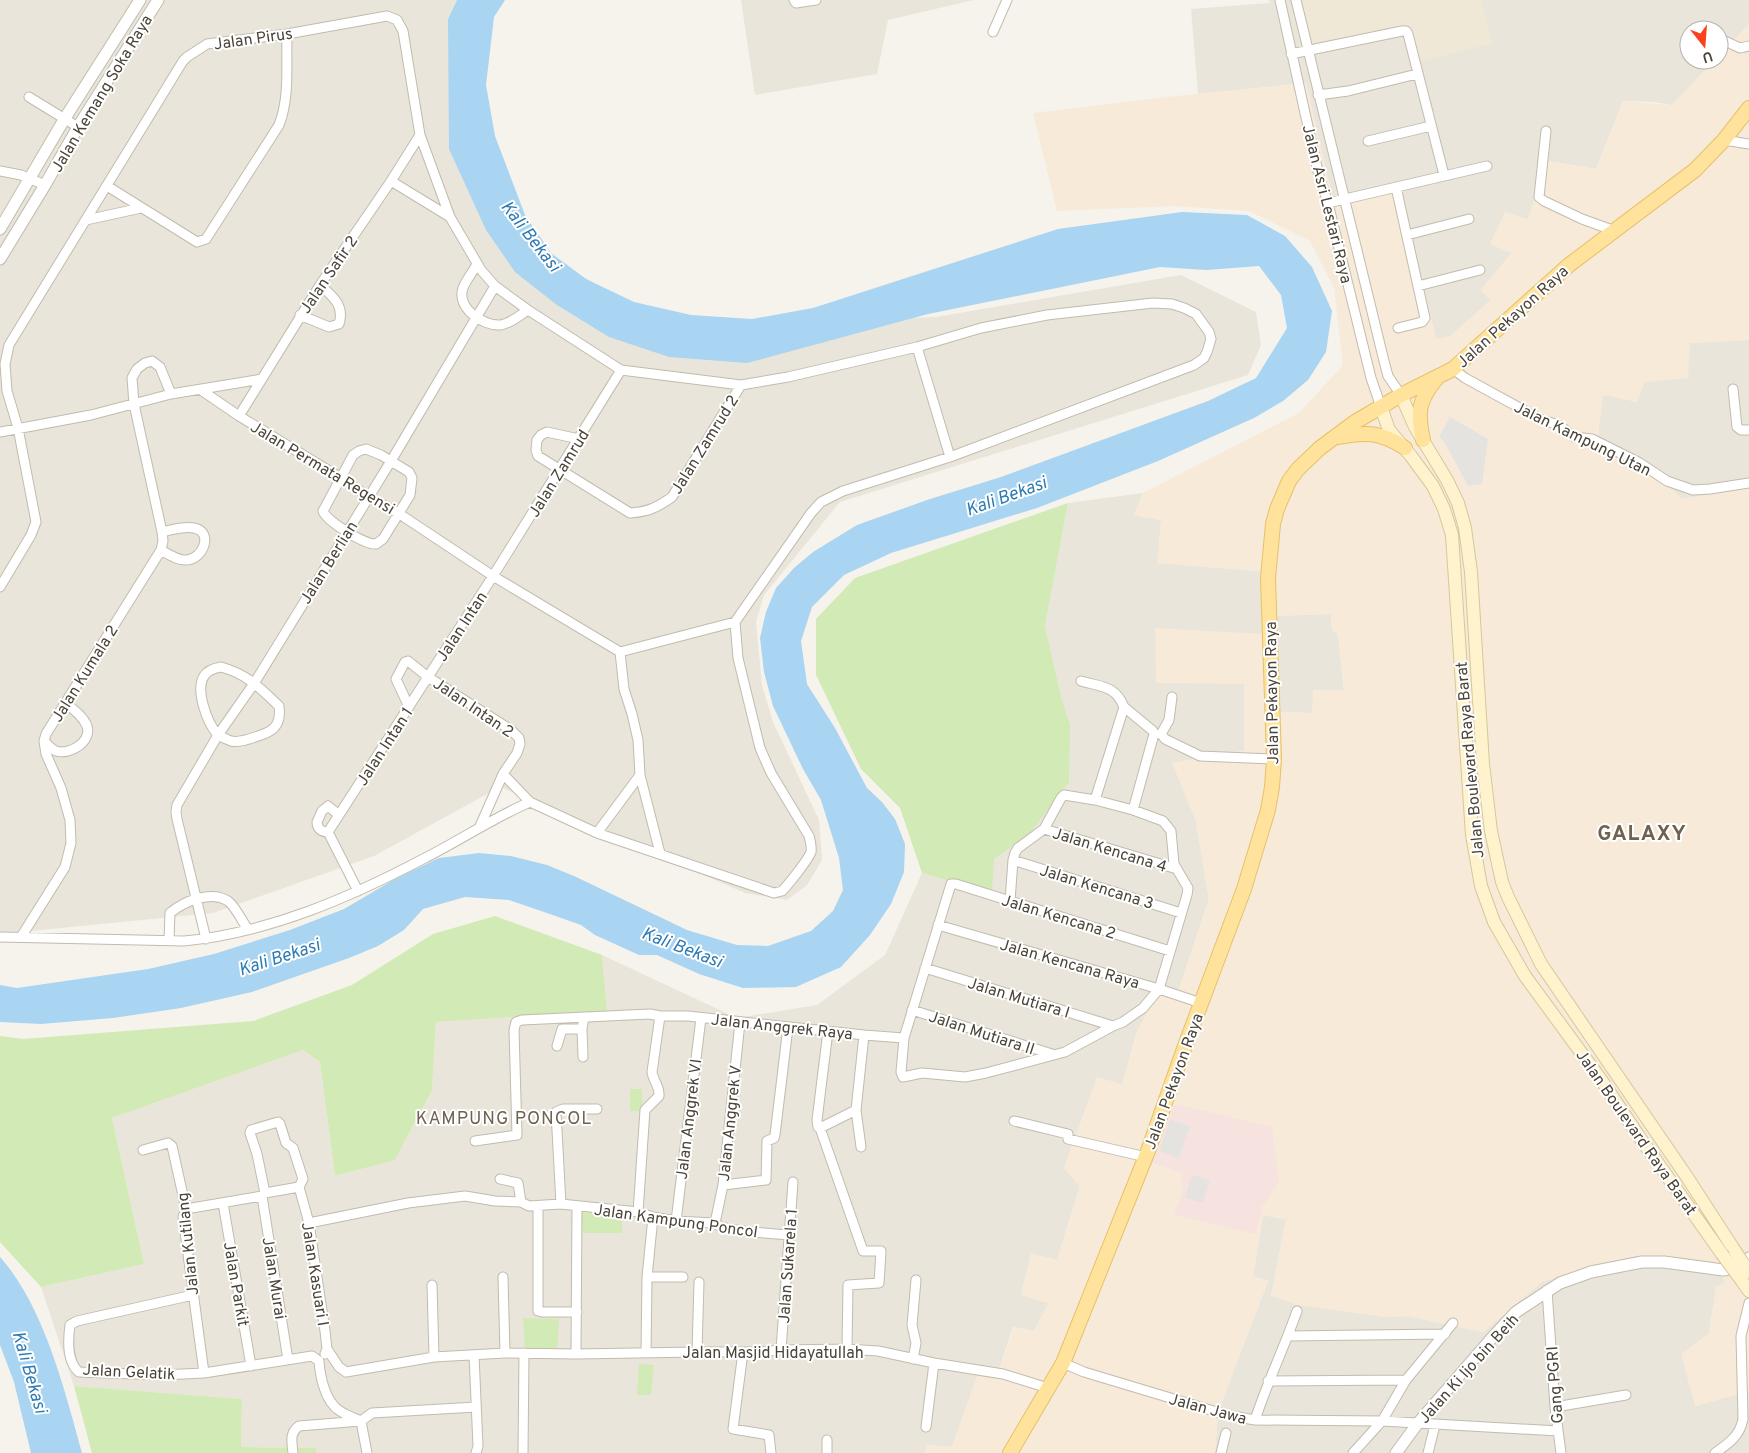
<svg xmlns="http://www.w3.org/2000/svg" width="1749" height="1453" font-family="Overpass,sans-serif">
	<rect width="100%" height="100%" fill="#f6f3ec"/>
	<path fill="#eae5da" d="M0,0H457L448,19L484,183L559,262L633,307L675,317L754,323L936,317L1181,275L1256,312L1261,345L1248,375L840,502L764,595L756,622L762,685L773,722L819,820L822,860L807,885L787,900L745,893L500,787L374,856L213,913L0,934Z
		M741,0H974L888,20L877,74L755,95Z
		M1269,0H1749V24L1719,56V30H1689V60H1715L1672,105L1653,102L1623,101L1596,169L1548,161L1528,219L1490,243L1512,253L1481,290L1491,300L1450,336L1436,339L1399,185L1333,200L1306,83L1198,94L1191,9L1269,3Z
		M1749,340V489L1682,499L1663,482L1597,446L1602,395L1645,382L1690,343Z
		M1143,493L1134,515L1161,520L1158,563L1270,572V616L1331,614L1332,630L1338,634L1344,691L1312,713L1277,712L1264,688L1263,634L1156,683H1244V751L1173,763L1196,821L1209,899L1177,995L1137,1031L1122,1085L1097,1078L1064,1168L1080,1186L1057,1260L1031,1254L1021,1295L1049,1303L1034,1331L1013,1327L996,1379L977,1377L952,1447L927,1445L925,1453H316V1448L241,1447L242,1399L74,1386L41,1287L144,1264L112,1118L303,1050L320,1062L335,1176L395,1160L432,1090L436,1022L607,1011L602,955L737,1018L817,1005L885,955L922,873L992,893L993,859L1030,833L1070,724L1062,700L1045,626L1068,503Z
		M1263,1215L1286,1219L1271,1296L1385,1317L1408,1316L1483,1332L1543,1281L1601,1267L1715,1264L1726,1282L1716,1288L1709,1333L1695,1406L1749,1391V1453H1215L1218,1412L1268,1281L1253,1276Z"/>
	<path fill="#f7ead8" d="M1749,24V340L1690,343L1688,378L1645,382L1637,402L1603,395L1597,445L1663,482L1682,499L1749,489V1391L1695,1406L1681,1354L1709,1333L1716,1287L1725,1282L1715,1264L1601,1267L1543,1281L1483,1332L1408,1316L1385,1317L1298,1305L1271,1296L1286,1220L1263,1215L1253,1276L1268,1281L1218,1412L1215,1453H925L926,1445L952,1447L977,1376L996,1379L1014,1327L1034,1331L1049,1303L1021,1295L1031,1253L1057,1260L1080,1186L1064,1168L1097,1077L1122,1084L1137,1031L1161,986L1177,994L1209,900L1196,821L1172,763L1244,751V684L1156,683L1155,628L1264,634V687L1278,689L1277,712L1312,713L1313,690H1344L1338,634L1332,630L1331,614L1270,616L1269,572L1157,563L1161,520L1134,515L1143,493L1299,413L1343,365L1334,288L1310,241L1249,211L1173,206L1057,211L1033,113L1167,97L1306,83L1333,200L1399,184L1436,339L1450,336L1491,300L1481,290L1511,253L1490,244L1505,212L1528,219L1548,161L1596,169L1623,101L1672,105L1715,60H1719V56Z"/>
	<path fill="#efe8d6" d="M1298,0H1481L1492,43L1418,62L1407,28L1309,47Z"/>
	<path fill="#f6e3e0" d="M1175,1104L1272,1127L1279,1182L1262,1207L1256,1234L1174,1215L1184,1187L1180,1184L1183,1173L1152,1163Z"/>
	<path fill="#d2eab5" d="M1068,503L1045,626L1062,700L1070,724L1069,782L1030,833L994,859L992,893L922,873L900,808L861,769L816,675V619L855,578Z
		M495,916L602,955L607,1011L436,1022L432,1090L395,1160L335,1176L320,1062L303,1050L112,1118L144,1264L41,1287L0,1242V1036L23,1039L253,1021L352,985L433,934Z
		M630,1089H642V1111H630Z
		M581,1212L622,1217V1233H583Z
		M523,1318L559,1319L557,1352H525Z
		M639,1364L654,1365L651,1395H637Z
		M74,1386L242,1399L241,1447L316,1448V1453H92Z"/>
	<path fill="#e5e3e0" d="M1450,417L1488,439L1482,484L1468,486L1446,445L1439,436Z
		M1170,1120L1190,1126L1179,1158L1159,1151Z
		M1192,1175L1210,1180L1203,1203L1185,1198Z"/>
	<path fill="#a9d4f2" d="M457,0H505L494,17L486,85L495,136L525,215L551,253L586,279L634,302L691,315L752,319L813,308L1058,229L1182,212L1247,215L1285,236L1312,267L1332,311L1326,352L1308,380L1283,401L1254,418L1158,461L1037,508L891,553L844,575L812,607L801,641L807,684L835,728L867,788L882,802L895,819L905,844L904,872L891,904L870,935L841,967L796,987L743,988L699,974L657,955H639L595,935L581,925L544,912L509,900L465,897L423,909L404,930L378,946L349,958L252,992L181,1008L113,1018L41,1024L0,1022V985L17,988L148,969L214,954L290,930L344,909L395,879L439,858L479,853L511,856L547,865L574,876L687,930L737,945L768,946L811,931L833,911L843,890L839,858L821,800L803,769L773,706L764,672L760,638L766,612L776,588L794,568L813,552L857,525L930,499L1001,477L1208,401L1256,378L1287,328L1281,295L1259,266L1206,270L1160,267L928,314L747,363L669,357L609,337L557,305L515,272L486,230L449,149L448,19Z
		M0,1257C44,1306 65,1391 82,1453H31L14,1382L0,1345Z"/>
	<g fill="none" stroke-linecap="round" stroke-linejoin="round">
		<g stroke="#c2bbae" stroke-width="11">
			<path id="minor" d="M794,0L796,3L816,0
				M1280,0L1319,176L1328,203L1371,378L1381,407
				M1296,0L1384,361L1388,376L1401,395
				M993,32L1007,0
				M1725,41L1740,48L1749,46
				M1291,54L1402,31H1406L1408,34L1444,175
				M1318,95L1348,91L1417,74
				M29,97L78,127
				M1546,131L1539,197L1544,201L1582,219L1615,231
				M1724,140L1749,144
				M1368,141L1431,126
				M0,171L21,175L45,185
				M391,181L450,217
				M107,186L197,242L206,239L279,125C290,97 286,64 287,34
				M1396,187L1425,318L1422,322L1398,328
				M1328,203L1487,166
				M86,220L141,208
				M1407,235L1469,219
				M477,264C473,272 466,280 463,288C456,308 483,326 500,325C510,324 520,315 528,310
				M1418,286L1480,270
				M300,315L329,327L339,324C345,305 332,296 320,285
				M917,347L950,457
				M1453,369L1465,378L1542,420L1559,425L1574,437L1592,439L1640,463L1667,481L1693,490L1710,489L1749,483
				M1733,389L1737,427L1741,430H1749
				M201,390L239,416L341,478L369,497L398,513L493,576L620,652
				M239,416L320,285L391,181L420,135
				M0,432L91,415L171,394L262,379
				M579,439L547,432L541,435L537,440L536,450L538,456L630,513C648,512 658,507 672,497L741,385
				M366,449L381,455L409,472L412,478L410,495L383,539L376,544C365,545 326,521 323,511L353,455L359,451Z
				M161,550C168,554 178,561 187,560C203,559 214,532 194,528C184,526 171,530 162,532
				M0,587L31,535L36,522L18,428L7,391L5,364L9,345L183,61L187,57L207,44L287,34L387,16L397,20L403,31L420,135L450,217L481,270L495,286L528,310L621,370L741,385L788,377L917,347L981,328L1047,315L1153,303L1172,304L1184,308L1196,314L1209,332L1211,339L1207,352L1204,358L1194,365L950,457L843,491L821,502L811,513L735,622L738,658L760,748L771,773L809,836C810,840 812,847 811,852C808,860 788,885 782,891L774,893L597,833L530,802L503,774
				M620,652L624,689L632,714L638,740L640,775L660,853
				M620,652L735,622
				M221,667C247,674 260,688 279,706C281,721 277,730 261,735C252,738 241,743 231,741C227,739 220,737 217,734C207,722 195,690 204,676C208,670 215,668 221,667Z
				M1081,681C1101,687 1115,685 1124,707L1095,800
				M1172,697L1169,720L1161,734L1165,739L1200,756L1274,759
				M409,707L396,679L405,662L408,661L428,677L511,730L519,738L520,744L517,753L503,774L480,826
				M1124,707L1153,731L1154,734L1133,810
				M44,741C47,744 51,749 56,751C70,755 92,742 87,726C83,716 73,709 65,703
				M339,815L328,806L322,811L317,822C317,829 322,832 328,832L339,815L493,576L621,370
				M1044,829L1177,869
				M328,832L358,891
				M597,833L640,775
				M1013,860L1181,913
				M1010,901L1013,860L1015,853L1018,848L1044,829L1061,798L1064,795L1095,800L1133,810L1163,821L1171,831L1174,864L1188,888L1187,895L1159,989L1143,1008L1123,1022L1113,1026L1065,1052L986,1073L965,1077L922,1073L903,1077L901,1072L904,1038L951,884H956L1170,951
				M938,925L1159,989L1201,1003
				M0,937L184,941C268,933 349,898 423,859C459,841 493,818 530,802
				M21,937L65,867L71,843L70,820L61,788L46,754L44,741L46,734L161,550L163,541L162,532L134,404L132,378L137,369L145,363L152,361L160,367L171,394
				M206,939L177,819L176,812L177,805L218,735L255,682L391,461L495,286
				M169,940L170,913C184,901 212,890 228,901C236,907 242,921 248,930
				M925,968L1113,1026
				M912,1010L1052,1054
				M828,1031L817,1120L818,1127L820,1128L856,1110L864,1035
				M557,1046L562,1029H582
				M583,1057L582,1029L584,1017
				M856,1110L861,1147
				M1014,1121L1068,1134V1139L1146,1157
				M820,1128L863,1251H881L879,1283L848,1285L847,1349
				M475,1141L517,1135L514,1030L516,1022L522,1020L650,1014L660,1016H688L864,1035L904,1038
				M143,1150L168,1143L172,1146L186,1209L183,1217L204,1373
				M500,1179L518,1183L521,1202
				M723,1185L766,1180L767,1141L774,1138L775,1135L788,1027
				M299,1187L309,1223L325,1331L327,1349L325,1354
				M265,1193L257,1154L250,1133L251,1130L278,1122L280,1124L286,1143L293,1148L303,1179L299,1187
				M262,1196L288,1360
				M223,1203L251,1366
				M561,1204L556,1112L563,1109H597
				M538,1206V1311L542,1312H577
				M186,1209L262,1196L265,1193L299,1187
				M638,1212L645,1110L659,1096C660,1086 653,1081 652,1072L660,1016
				M676,1221L701,1018
				M309,1223L408,1203L465,1196L495,1201L521,1202L529,1206L561,1204L638,1212L653,1217L676,1221L715,1223C721,1231 777,1234 790,1235
				M715,1223L723,1185L740,1022
				M503,1277L505,1353
				M647,1277H683
				M432,1285L434,1357
				M1547,1290L1555,1407L1561,1453
				M193,1295L77,1321L70,1325C68,1339 67,1362 79,1372L162,1375L204,1373L312,1356L319,1361
				M1288,1336L1445,1334
				M327,1349L339,1367L346,1372L434,1357L505,1353L576,1354L697,1352H758L781,1350L847,1349L878,1351L934,1363L1003,1374L1048,1388
				M781,1350L793,1182
				M697,1352L699,1282
				M743,1352L733,1429L769,1435L771,1453
				M646,1353L647,1277L653,1217
				M576,1354L577,1206
				M474,1355L478,1446L476,1453
				M913,1359L916,1343L912,1325L916,1280
				M319,1361C320,1376 325,1402 340,1411C346,1415 354,1418 361,1421L367,1453
				M1063,1363L1084,1372L1227,1415L1255,1420L1382,1421L1558,1431
				M1268,1381L1406,1380
				M1555,1407L1626,1395
				M1255,1420C1267,1383 1284,1348 1297,1311
				M926,1427L934,1363
				M827,1440V1453
				M293,1453C292,1442 289,1433 299,1426L361,1421L372,1413L476,1407
				M523,1453L524,1353
				M1221,1453L1226,1433
				M1353,1453L1382,1421L1406,1380L1453,1323
				M1428,1453L1435,1425
				M1715,1453C1728,1444 1740,1436 1743,1419L1741,1336L1749,1303"/>
		</g>
		<g stroke="#c2bbae" stroke-width="13">
			<path id="tertiary" d="M0,229L65,118L140,0
				M0,259L45,185L78,127L158,0
				M1396,1453L1418,1423L1491,1339L1516,1312L1560,1283L1591,1272L1642,1262H1664L1723,1270L1736,1268L1749,1258"/>
		</g>
		<g stroke="#d6c79b" stroke-width="14">
			<path id="secondary" d="M1401,395L1415,427L1447,480L1458,503L1465,528L1471,572L1483,764L1491,831L1502,882L1508,897L1541,964L1687,1177L1735,1251
				M1381,407L1389,430L1411,456L1433,486L1444,509L1452,535L1472,835L1481,886L1494,922L1525,976L1602,1081L1638,1135L1722,1254
				M1742,1281L1749,1291"/>
		</g>
		<g stroke="#e6c16a" stroke-width="16">
			<path id="primary" d="M1337,437C1365,432 1380,431 1405,448
				M1423,440C1417,413 1418,401 1436,379
				M1010,1453L1063,1363L1148,1151L1185,1046L1244,889L1268,810L1272,787L1274,759L1268,578L1273,524L1277,509L1289,481L1298,469L1320,448L1355,422L1401,395L1453,369L1569,265L1695,170L1724,140L1749,108"/>
		</g>
		<use href="#minor" stroke="#fff" stroke-width="9"/>
		<use href="#tertiary" stroke="#fff" stroke-width="11"/>
		<use href="#secondary" stroke="#fff3cd" stroke-width="12"/>
		<use href="#primary" stroke="#ffe39c" stroke-width="14"/>
		<g stroke="#d6c79b" stroke-width="14" stroke-linecap="butt">
			<path id="secondary-bridge" d="M1735,1251L1749,1272
				M1722,1254L1742,1281"/>
		</g>
		<use href="#secondary-bridge" stroke="#fff3cd" stroke-width="12"/>
	</g>
	<g text-anchor="middle" stroke-width="4" stroke-linejoin="round" paint-order="stroke">
		<g font-size="16" fill="#4b4439" stroke="#fff">
			<text transform="translate(253 38) rotate(-8)" y="6">Jalan Pirus</text>
			<text transform="translate(101 93) rotate(-59)" y="6">Jalan Kemang Soka Raya</text>
			<text transform="translate(1328 204) rotate(76)" y="6">Jalan Asri Lestari Raya</text>
			<text transform="translate(328 274) rotate(-56)" y="6">Jalan Safir 2</text>
			<text transform="translate(1512 316) rotate(-42)" y="6">Jalan Pekayon Raya</text>
			<text transform="translate(1583 438) rotate(26)" y="6">Jalan Kampung Utan</text>
			<text transform="translate(704 444) rotate(-58)" y="6">Jalan Zamrud 2</text>
			<text transform="translate(323 467) rotate(31)" y="6">Jalan Permata Regensi</text>
			<text transform="translate(558 473) rotate(-58)" y="6">Jalan Zamrud</text>
			<text transform="translate(328 562) rotate(-58)" y="6">Jalan Berlian</text>
			<text transform="translate(461 626) rotate(-57)" y="6">Jalan Intan</text>
			<text transform="translate(84 673) rotate(-58)" y="6">Jalan Kumala 2</text>
			<text transform="translate(1271 693) rotate(-91)" y="6">Jalan Pekayon Raya</text>
			<text transform="translate(474 707) rotate(34)" y="6">Jalan Intan 2</text>
			<text transform="translate(384 746) rotate(-57)" y="6">Jalan Intan 1</text>
			<text transform="translate(1469 760) rotate(-95)" y="6">Jalan Boulevard Raya Barat</text>
			<text transform="translate(1110 849) rotate(17)" y="6">Jalan Kencana 4</text>
			<text transform="translate(1097 886) rotate(17)" y="6">Jalan Kencana 3</text>
			<text transform="translate(1059 916) rotate(17)" y="6">Jalan Kencana 2</text>
			<text transform="translate(1070 963) rotate(16)" y="6">Jalan Kencana Raya</text>
			<text transform="translate(1019 997) rotate(17)" y="6">Jalan Mutiara I</text>
			<text transform="translate(782 1026) rotate(6)" y="6">Jalan Anggrek Raya</text>
			<text transform="translate(982 1032) rotate(18)" y="6">Jalan Mutiara II</text>
			<text transform="translate(1173 1081) rotate(-70)" y="6">Jalan Pekayon Raya</text>
			<text transform="translate(688 1119) rotate(-83)" y="6">Jalan Anggrek VI</text>
			<text transform="translate(729 1123) rotate(-84)" y="6">Jalan Anggrek V</text>
			<text transform="translate(1637 1132) rotate(55)" y="6">Jalan Boulevard Raya Barat</text>
			<text transform="translate(676 1220) rotate(8)" y="6">Jalan Kampung Poncol</text>
			<text transform="translate(187 1244) rotate(-96)" y="6">Jalan Kutilang</text>
			<text transform="translate(787 1266) rotate(-86)" y="6">Jalan Sukarela 1</text>
			<text transform="translate(316 1274) rotate(81)" y="6">Jalan Kasuari I</text>
			<text transform="translate(275 1278) rotate(81)" y="6">Jalan Murai</text>
			<text transform="translate(237 1284) rotate(80)" y="6">Jalan Parkit</text>
			<text x="773" y="1358">Jalan Masjid Hidayatullah</text>
			<text transform="translate(1468 1368) rotate(-48)" y="6">Jalan Ki Ijo bin Beih</text>
			<text transform="translate(129 1371) rotate(3)" y="6">Jalan Gelatik</text>
			<text transform="translate(1554 1385) rotate(-94)" y="6">Gang PGRI</text>
			<text transform="translate(1208 1408) rotate(15)" y="6">Jalan Jawa</text>
		</g>
		<g font-size="18" font-style="italic" fill="#2e7ab2" stroke="#fff">
			<text transform="translate(531 236) rotate(52)" y="6">Kali Bekasi</text>
			<text transform="translate(1006 496) rotate(-20)" y="6">Kali Bekasi</text>
			<text transform="translate(682 947) rotate(21)" y="6">Kali Bekasi</text>
			<text transform="translate(279 957) rotate(-18)" y="6">Kali Bekasi</text>
			<text transform="translate(30 1372) rotate(74)" y="6">Kali Bekasi</text>
		</g>
		<g font-size="18" letter-spacing="1" fill="#6e6250" stroke="#fff">
			<text x="504" y="1124">KAMPUNG PONCOL</text>
		</g>
		<g font-size="21" font-weight="bold" letter-spacing="1" fill="#6e6250" stroke="#fff">
			<text x="1642" y="840">GALAXY</text>
		</g>
	</g>
	<g transform="translate(1704 45) rotate(163)"><circle r="24" fill="#ffffff" stroke="#b7b4b0"/>
	<path d="M0-4L9 19L0 12L-9 19Z" fill="#fc3f1d"/>
	<text y="-8" font-size="14" font-weight="bold" text-anchor="middle" fill="#4b4439">U</text>
	</g>
</svg>
